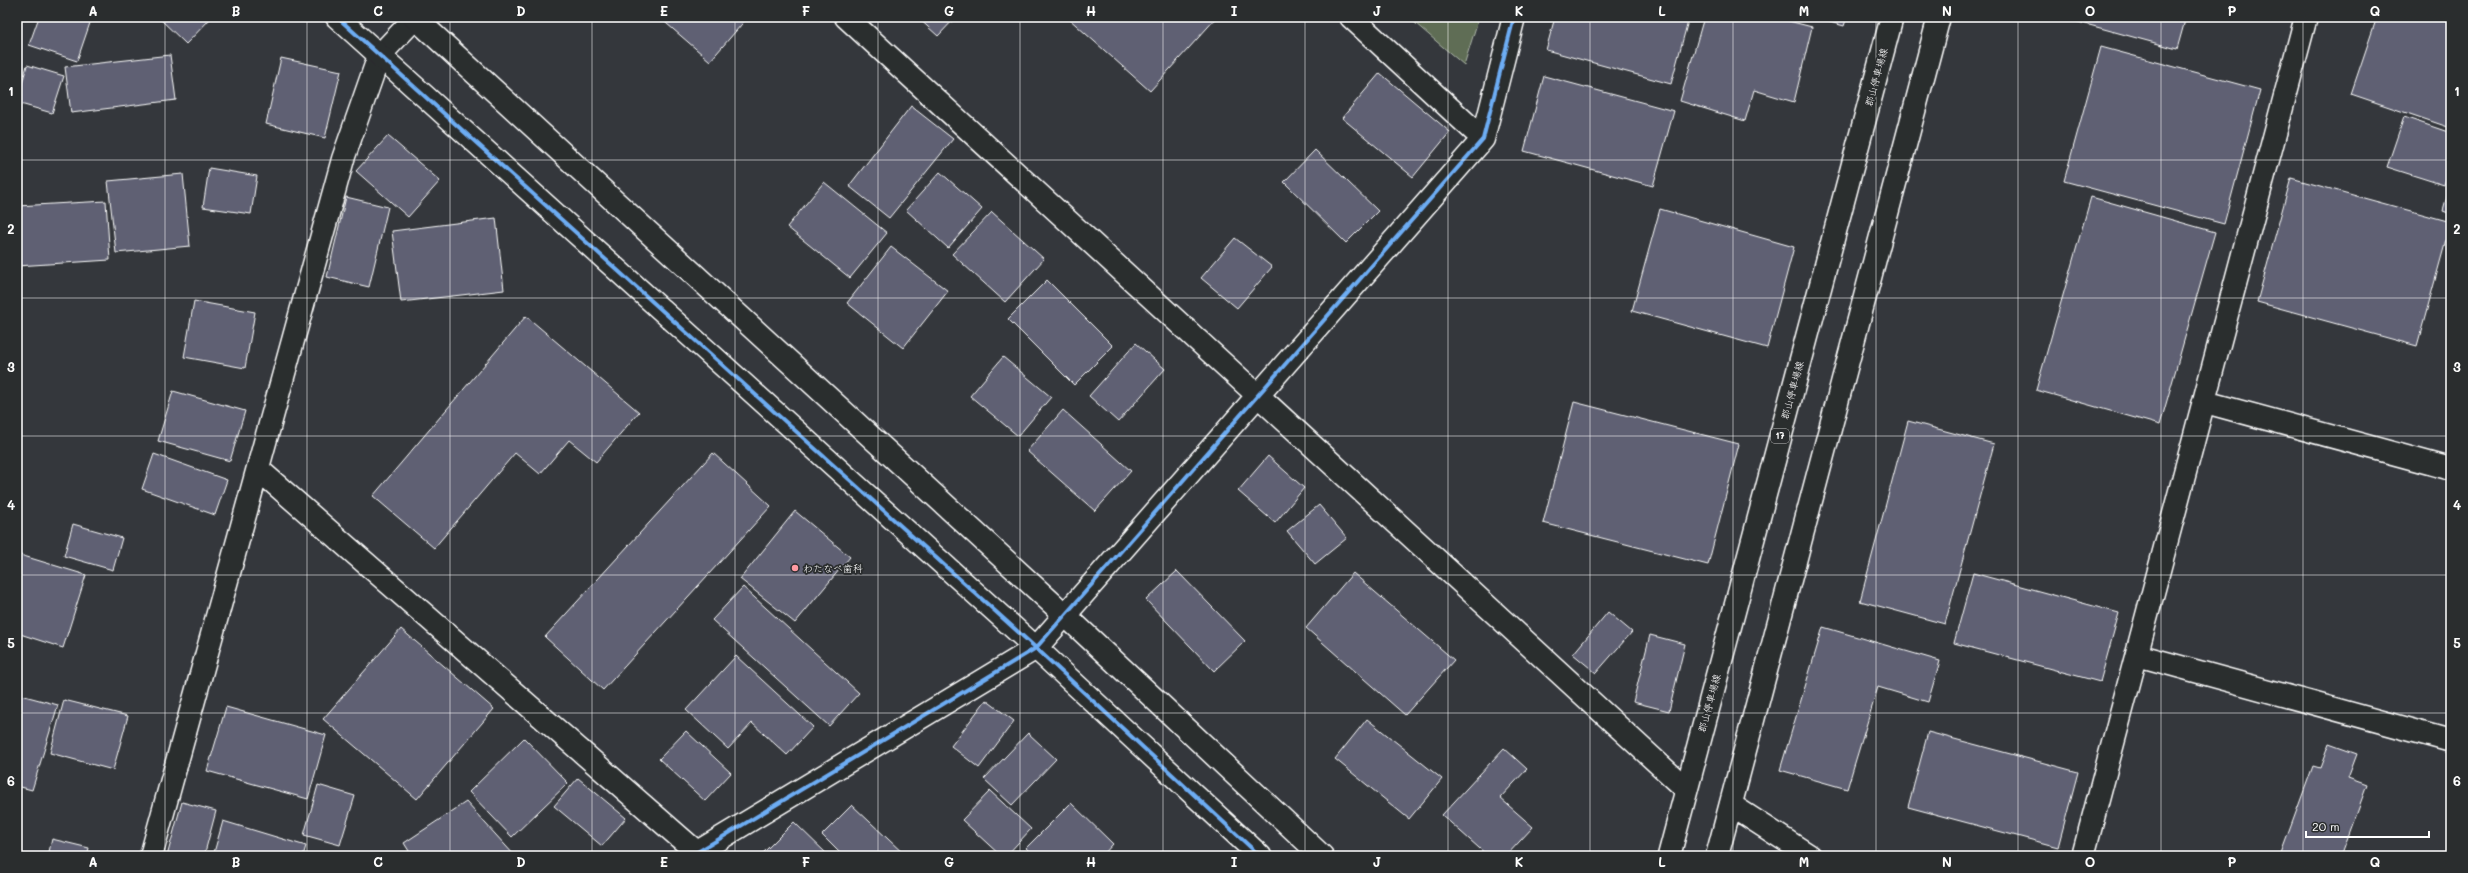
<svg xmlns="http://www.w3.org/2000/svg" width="2468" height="873" font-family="Mali,'Klee One',sans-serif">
	<rect width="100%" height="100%" fill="#34373c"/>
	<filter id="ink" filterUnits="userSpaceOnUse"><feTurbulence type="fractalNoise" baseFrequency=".025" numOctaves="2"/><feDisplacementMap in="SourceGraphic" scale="8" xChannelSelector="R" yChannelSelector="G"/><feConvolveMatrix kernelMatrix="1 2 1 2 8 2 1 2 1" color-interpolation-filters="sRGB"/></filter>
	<g filter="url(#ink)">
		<path fill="#5e6d55" stroke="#aeb6aa" d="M1408,17H1479L1464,65Z"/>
		<path fill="#5e6173" stroke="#fff" d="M39,17H92L77,61L29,45Z
			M158,17H212L186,44Z
			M659,17H748L710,61Z
			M917,17H956L938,36Z
			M1067,17H1217L1150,91Z
			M1555,17H1689L1671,84L1546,50Z
			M1704,17H1773L1812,27L1794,102L1754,90L1745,121L1680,101Z
			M1812,17H1847L1844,26Z
			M2060,17H2186L2177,49Z
			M2377,17H2451V128L2351,94Z
			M2101,47L2260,90L2224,224L2064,181Z
			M170,55L176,100L71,113L65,67Z
			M281,58L341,71L325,138L266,124Z
			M27,65L64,76L52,113L17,103Z
			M1380,73L1450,132L1413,177L1342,118Z
			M1544,76L1674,111L1653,186L1524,151Z
			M911,106L953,139L889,218L849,186Z
			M2404,117L2451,133V163L2444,185L2387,167Z
			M388,136L440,181L408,217L356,171Z
			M1315,150L1378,211L1346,243L1284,182Z
			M209,168L257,176L251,214L203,207Z
			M940,172L982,209L948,248L906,210Z
			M183,174L190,246L116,253L108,181Z
			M2291,178L2451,222L2417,346L2257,302Z
			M824,182L887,233L850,278L787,227Z
			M2451,183V214L2443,211Z
			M346,197L388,207L369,287L327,277Z
			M2091,197L2215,232L2160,425L2036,390Z
			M106,201L110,260L17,266V206Z
			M1660,209L1794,247L1767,348L1632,311Z
			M992,212L1044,259L1005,302L952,254Z
			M496,218L504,290L401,302L392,231Z
			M1235,238L1272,267L1237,308L1201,278Z
			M891,247L948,291L903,348L847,303Z
			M1047,280L1113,346L1074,385L1008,319Z
			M194,301L255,312L245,368L184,357Z
			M526,316L639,412L596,462L569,440L540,474L515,453L434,548L373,496Z
			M1136,343L1165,369L1118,422L1089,396Z
			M1003,357L1051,397L1018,436L970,396Z
			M173,391L245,411L230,461L158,441Z
			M1574,402L1739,444L1708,565L1543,523Z
			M1063,410L1131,471L1095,511L1027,451Z
			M1908,421L1994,444L1945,624L1860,601Z
			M713,453L771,506L603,690L545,637Z
			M154,454L227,480L215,515L142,489Z
			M1268,456L1304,488L1275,523L1238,491Z
			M1319,505L1347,538L1315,564L1287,531Z
			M795,511L850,557L795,623L740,579Z
			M73,524L122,538L113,570L64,556Z
			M17,554L86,575L63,648L17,633Z
			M1177,571L1245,641L1214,671L1146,600Z
			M1353,573L1454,660L1405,715L1306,628Z
			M1973,573L2119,613L2100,682L1954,643Z
			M743,587L859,693L829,726L712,620Z
			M1608,612L1632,632L1596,673L1573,654Z
			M1823,627L1940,661L1928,702L1878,687L1847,789L1780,770Z
			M401,629L494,709L417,799L323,719Z
			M1650,635L1685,644L1669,711L1633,702Z
			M736,656L813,727L787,755L752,723L728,749L686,710Z
			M17,694L58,705L32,790L17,786Z
			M64,700L128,716L113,770L50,753Z
			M986,700L1014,721L979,768L951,746Z
			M226,707L326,735L308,799L207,771Z
			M1367,719L1442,779L1409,819L1335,759Z
			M686,731L731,773L705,801L659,759Z
			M1928,732L2078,772L2058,847L1908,807Z
			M1028,733L1056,759L1012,805L984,779Z
			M524,738L568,783L512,837L469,792Z
			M2329,744L2357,754L2348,778L2367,785L2341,856H2280L2313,766L2320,768Z
			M1504,748L1527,769L1500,798L1533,827L1506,856H1488L1442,815Z
			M578,778L626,818L602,846L554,806Z
			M318,785L355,796L340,845L304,835Z
			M990,791L1031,829L1006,856H1001L962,820Z
			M182,802L216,811L204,856H167Z
			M466,802L515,856H402L409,851L404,843Z
			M1071,803L1113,844L1102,856H1034L1026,848Z
			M852,805L906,856H843L822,835Z
			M223,821L306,846L303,856H213Z
			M794,822L829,856H760Z
			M52,839L89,848L87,856H48Z"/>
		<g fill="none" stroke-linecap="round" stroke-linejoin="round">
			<g stroke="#fff" stroke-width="25">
				<path id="street" d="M846,17L1686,789
					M1351,17L1483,139
					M2205,402L2451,469
					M258,469L701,856
					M2137,655L2451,741
					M1731,805L1810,856
					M151,856L343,159L379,56L416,17
					M691,856L1036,648L1483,139L1514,17
					M2083,856L2306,17"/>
			</g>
			<g stroke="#fff" stroke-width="25">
				<path id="secondary" d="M337,17L1036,648L1260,856
					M414,17L1066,616L1322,856"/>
			</g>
			<g stroke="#fff" stroke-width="25">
				<path id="primary" d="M1669,856L1892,17
					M1717,856L1939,17"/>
			</g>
			<use href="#street" stroke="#2a2d2e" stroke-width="22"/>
			<use href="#secondary" stroke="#2a2d2e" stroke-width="22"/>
			<use href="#primary" stroke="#2a2d2e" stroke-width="22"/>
			<g stroke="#2a2d2e" stroke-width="6">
				<path id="cycleway" d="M337,17L1036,648L1260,856
					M691,856L1036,648L1483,139L1514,17"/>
			</g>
			<use href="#cycleway" stroke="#6dadf4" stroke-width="4"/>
		</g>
	</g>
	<path fill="none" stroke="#fff" stroke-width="1" stroke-opacity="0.55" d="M165,17V856M307,17V856M450,17V856M592,17V856M735,17V856M878,17V856M1020,17V856M1163,17V856M1305,17V856M1448,17V856M1590,17V856M1733,17V856M1876,17V856M2018,17V856M2161,17V856M2303,17V856M17,160H2451M17,298H2451M17,436H2451M17,575H2451M17,713H2451"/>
	<circle fill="#ff9aa2" stroke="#2a2d2e" stroke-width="1.5" cx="795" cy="568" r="4"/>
	<g text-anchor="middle" stroke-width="3.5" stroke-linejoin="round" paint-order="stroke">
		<rect fill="#2a2d2e" stroke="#bfc0c0" stroke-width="1" x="1771" y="429" width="18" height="14" rx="3"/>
		<g font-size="9" font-weight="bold" fill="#fff">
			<text x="1780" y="439">17</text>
		</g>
		<g font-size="10" fill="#fff" stroke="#2a2d2e">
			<text transform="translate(1876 77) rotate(-75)" y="4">郡山停車場線</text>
			<text transform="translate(1792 390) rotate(-75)" y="4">郡山停車場線</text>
			<text transform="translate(1709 703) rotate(-75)" y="4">郡山停車場線</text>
		</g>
		<g font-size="10" fill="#fff" stroke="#2a2d2e" text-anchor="start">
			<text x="803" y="572">わたなべ歯科</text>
		</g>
	</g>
	<rect width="2468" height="873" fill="none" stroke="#2a2d2e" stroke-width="44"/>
	<path d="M2306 831v6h123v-6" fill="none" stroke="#ffffff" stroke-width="2"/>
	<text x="2312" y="831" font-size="12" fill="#ffffff" stroke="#2a2d2e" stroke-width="3" paint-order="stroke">20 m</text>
	<rect x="22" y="22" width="2424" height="829" fill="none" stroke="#fff" stroke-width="1.5"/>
	<g font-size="13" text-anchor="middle" font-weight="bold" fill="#fff">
		<text x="93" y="16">A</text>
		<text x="236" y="16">B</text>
		<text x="378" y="16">C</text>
		<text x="521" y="16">D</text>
		<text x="664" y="16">E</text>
		<text x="806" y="16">F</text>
		<text x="949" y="16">G</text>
		<text x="1091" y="16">H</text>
		<text x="1234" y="16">I</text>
		<text x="1377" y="16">J</text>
		<text x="1519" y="16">K</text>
		<text x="1662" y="16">L</text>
		<text x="1804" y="16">M</text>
		<text x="1947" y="16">N</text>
		<text x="2090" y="16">O</text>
		<text x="2232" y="16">P</text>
		<text x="2375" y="16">Q</text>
		<text x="11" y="96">1</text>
		<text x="2457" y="96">1</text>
		<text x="11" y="234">2</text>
		<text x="2457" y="234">2</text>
		<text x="11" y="372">3</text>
		<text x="2457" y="372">3</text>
		<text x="11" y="510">4</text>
		<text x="2457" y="510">4</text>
		<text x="11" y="648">5</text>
		<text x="2457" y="648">5</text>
		<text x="11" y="786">6</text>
		<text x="2457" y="786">6</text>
		<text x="93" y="867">A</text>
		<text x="236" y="867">B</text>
		<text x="378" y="867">C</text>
		<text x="521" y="867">D</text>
		<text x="664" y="867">E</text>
		<text x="806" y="867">F</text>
		<text x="949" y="867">G</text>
		<text x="1091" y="867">H</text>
		<text x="1234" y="867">I</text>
		<text x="1377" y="867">J</text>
		<text x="1519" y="867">K</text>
		<text x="1662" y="867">L</text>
		<text x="1804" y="867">M</text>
		<text x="1947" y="867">N</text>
		<text x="2090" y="867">O</text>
		<text x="2232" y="867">P</text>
		<text x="2375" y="867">Q</text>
	</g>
</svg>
